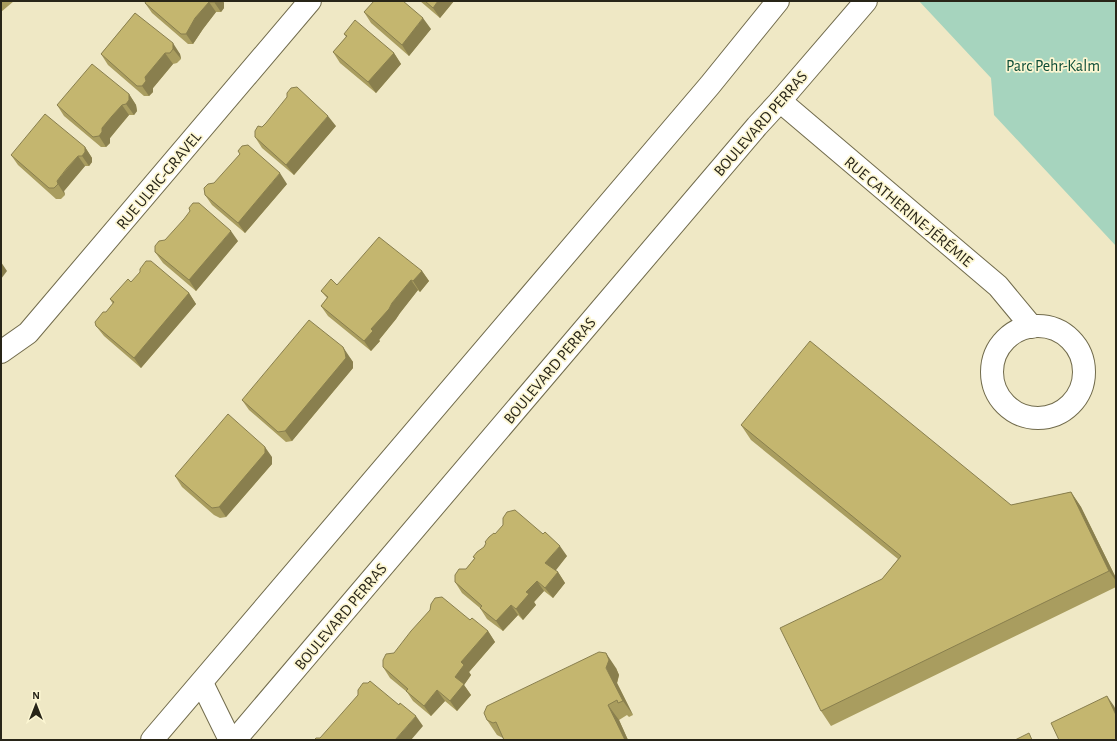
<svg xmlns="http://www.w3.org/2000/svg" width="1117" height="741" font-family="'Alegreya Sans',sans-serif">
	<rect width="100%" height="100%" fill="#efe8c5"/>
	<path fill="#a6d4be" d="M919,1H1116V246L994,115L991,78Z"/>
	<g fill="none" stroke-linecap="round" stroke-linejoin="round">
		<g stroke="#716b4c" stroke-width="24">
			<path id="minor" d="M780,101L998,286L1032,327
				M992 372a46 46 0 1 1 92 0a46 46 0 1 1-92 0Z
				M1,352L28,333L310,1
				M202,683L230,740"/>
		</g>
		<g stroke="#716b4c" stroke-width="24">
			<path id="secondary" d="M152,740L710,85L778,1
				M235,740L757,126L780,101L866,1"/>
		</g>
		<use href="#minor" stroke="#fff" stroke-width="22"/>
		<use href="#secondary" stroke="#fff" stroke-width="22"/>
	</g>
	<path fill="#a99d5f" d="M1,1H14L1,12Z
		M223,1L224,3V8L221,12H216L203,29L193,44H188L152,13L145,3Z
		M420,1H454L440,18Z
		M364,12L431,29L409,56L371,23Z
		M135,13L180,54L181,59L177,63L173,64L153,88V92L149,96H144L108,65L101,54Z
		M344,34L394,53L401,64L376,93L340,63L333,52L346,37Z
		M129,94L136,105L137,111L134,115H129L119,127L110,138V143L106,147H101L64,116L57,105Z
		M336,126L294,175L262,148L255,137L262,127Z
		M85,147L92,158V162L89,166H85L74,179L64,191L65,195L61,199H56L18,165L11,155Z
		M287,184L245,233L212,205L205,195Z
		M238,241L196,291L163,263L155,252Z
		M422,271L429,281L420,292L418,290L400,313L396,319L379,340L380,341L371,351L328,316L321,306L327,298L321,291L337,285Z
		M131,282L189,293L196,304L141,368L104,336L96,326L106,312L113,304L110,299Z
		M350,358L353,362V368L292,441L286,442L249,410L242,400Z
		M741,425L1011,505L1071,492L1081,507L1116,578V587L831,726L821,711L882,579L898,559L751,440Z
		M272,457V464L226,517L220,518L214,515L182,487L175,476Z
		M495,534L567,556L555,570L558,572L565,583L553,598L544,591L534,602L536,605L523,620L518,615L503,631L487,619L480,608L462,593L455,582Z
		M470,620L488,631L495,642L469,672L471,675L464,685L471,695L457,711L445,701L431,716L413,701L407,692L390,678L383,667L394,653Z
		M616,668L619,675L617,683L633,715L629,717L627,715L619,720L628,740H504L503,738L497,735L487,720Z"/>
	<path fill="#897f4e" d="M214,1H223L224,3V8L221,12L214,2Z
		M438,1H454L440,18L433,8Z
		M209,2L216,12L203,29L193,44L186,34L195,18Z
		M423,18L431,29L409,56L402,45Z
		M173,43L180,54L181,59L173,49Z
		M165,53L173,64L153,88V92L149,96L142,86L145,77Z
		M394,53L401,64L376,93L368,82Z
		M129,94L136,105L137,111L134,115L126,104Z
		M122,105L129,115L119,127L110,138V143L106,147L99,136L102,128L112,116Z
		M328,116L336,126L294,175L286,165Z
		M85,147L92,158V162L89,166L82,156Z
		M78,156L85,166L64,191L65,195L58,184L57,181Z
		M280,173L287,184L245,233L238,223Z
		M231,231L238,241L196,291L189,280Z
		M1,262L7,271L1,279Z
		M422,271L429,281L420,292L413,281Z
		M411,280L418,290L400,313L396,319L379,340L380,341L371,351L364,341L371,329Z
		M189,293L196,304L141,368L134,358Z
		M343,347L353,362V368L292,441L285,431Z
		M265,447L272,457V464L226,517L219,507Z
		M1071,492L1081,507L1116,578V581L1109,571Z
		M560,546L567,556L553,574L545,563Z
		M558,572L565,583L553,598L545,588Z
		M537,581L544,591L534,602L536,605L523,620L516,609L526,592Z
		M511,605L518,615L503,631L496,621Z
		M488,631L495,642L469,672L471,675L464,685L471,695L457,711L450,701L455,677L461,662Z
		M606,653L616,668L619,675L617,683L633,715L623,701L606,668Z
		M437,690L445,701L431,716L424,706Z
		M1107,696L1114,706L1116,710V715Z
		M608,705L619,720L628,740H625Z
		M416,716L423,726L411,740H395Z"/>
	<path fill="#c4b66f" stroke="#897f4e" d="M146,1H214V2H209L195,18L186,34H181L145,3Z
		M374,1H403L423,18L402,45L364,12Z
		M425,1H438L433,8Z
		M135,13L173,43V49L170,53H165L145,77L146,81L142,86H137L101,54Z
		M355,20L394,53L368,82L333,52L347,36L344,34Z
		M92,64L129,94V100L126,104L122,105L112,116L102,128V132L99,136L93,137L57,105Z
		M297,87L328,116L286,165L255,137V131L258,126L262,127L266,123L287,97V93L291,88Z
		M45,114L85,147V152L82,156H78L67,168L57,181L58,184L54,188H49L11,155Z
		M248,145L280,173L238,223L205,195L204,188L208,184L214,183L240,154L238,151L242,146Z
		M193,203H199L231,231L189,280L155,252V246L159,241L165,240L184,219L190,211L189,208Z
		M379,237L422,271L413,281L411,280L392,303L389,309L371,329L373,331L364,341L321,306L328,297L321,291L331,279L337,285Z
		M146,261H151L189,293L134,358L96,326L95,322L103,312H106L114,302L110,299L128,279L131,282L140,272V269Z
		M309,320L343,347L345,352L346,358L285,431L278,432L242,400Z
		M810,341L1011,505L1071,492L1109,571L821,711L780,628L882,579L901,556L741,425Z
		M228,414L265,447V453L219,507L212,508L207,504L175,476Z
		M515,510L543,534L545,532L560,546L545,563L558,572L545,588L537,581L526,592L529,594L516,609L511,605L496,621L480,608L482,606L455,582V575L459,569H466L475,558L473,557L477,552L484,547L486,543L485,542L489,537L494,533L495,534L503,525V518L507,512Z
		M442,597L470,620L472,618L488,631L461,662L464,665L455,677L464,684L450,701L437,690L424,706L406,691L408,689L383,667V660L386,654L394,653L411,631L430,610L431,604L435,598Z
		M599,652L606,653L609,660L606,668L623,701L618,703L617,700L608,705L625,740H504L496,722L493,723L487,720L484,713L487,706Z
		M370,681L399,705L400,703L416,716L395,740H314L316,738H320L358,695V690L363,683H368Z
		M1107,696L1116,715V740H1059L1051,723Z
		M1029,733L1032,740H1015Z"/>
	<g text-anchor="middle" stroke-width="3.5" stroke-linejoin="round" paint-order="stroke">
		<g font-size="16" fill="#0d4d37" stroke="#fcf6d2">
			<text x="1053" y="71">Parc Pehr-Kalm</text>
		</g>
		<g font-size="16" fill="#282518" stroke="#fcf6d2">
			<text transform="translate(760 123) rotate(-49)" y="6">BOULEVARD PERRAS</text>
			<text transform="translate(158 180) rotate(-50)" y="6">RUE ULRIC-GRAVEL</text>
			<text transform="translate(909 211) rotate(40)" y="6">RUE CATHERINE-JÉRÉMIE</text>
			<text transform="translate(549 370) rotate(-50)" y="6">BOULEVARD PERRAS</text>
			<text transform="translate(340 616) rotate(-50)" y="6">BOULEVARD PERRAS</text>
		</g>
	</g>
	<rect width="1117" height="741" fill="none" stroke="#282518" stroke-width="4"/>
	<g transform="translate(36 705)" stroke="#fcf6d2" stroke-width="3" paint-order="stroke">
	<path d="M0-3L7 15L0 10L-7 15Z" fill="#282518"/>
	<text y="-6" font-size="11" font-weight="bold" text-anchor="middle" fill="#282518">N</text>
	</g>
</svg>
